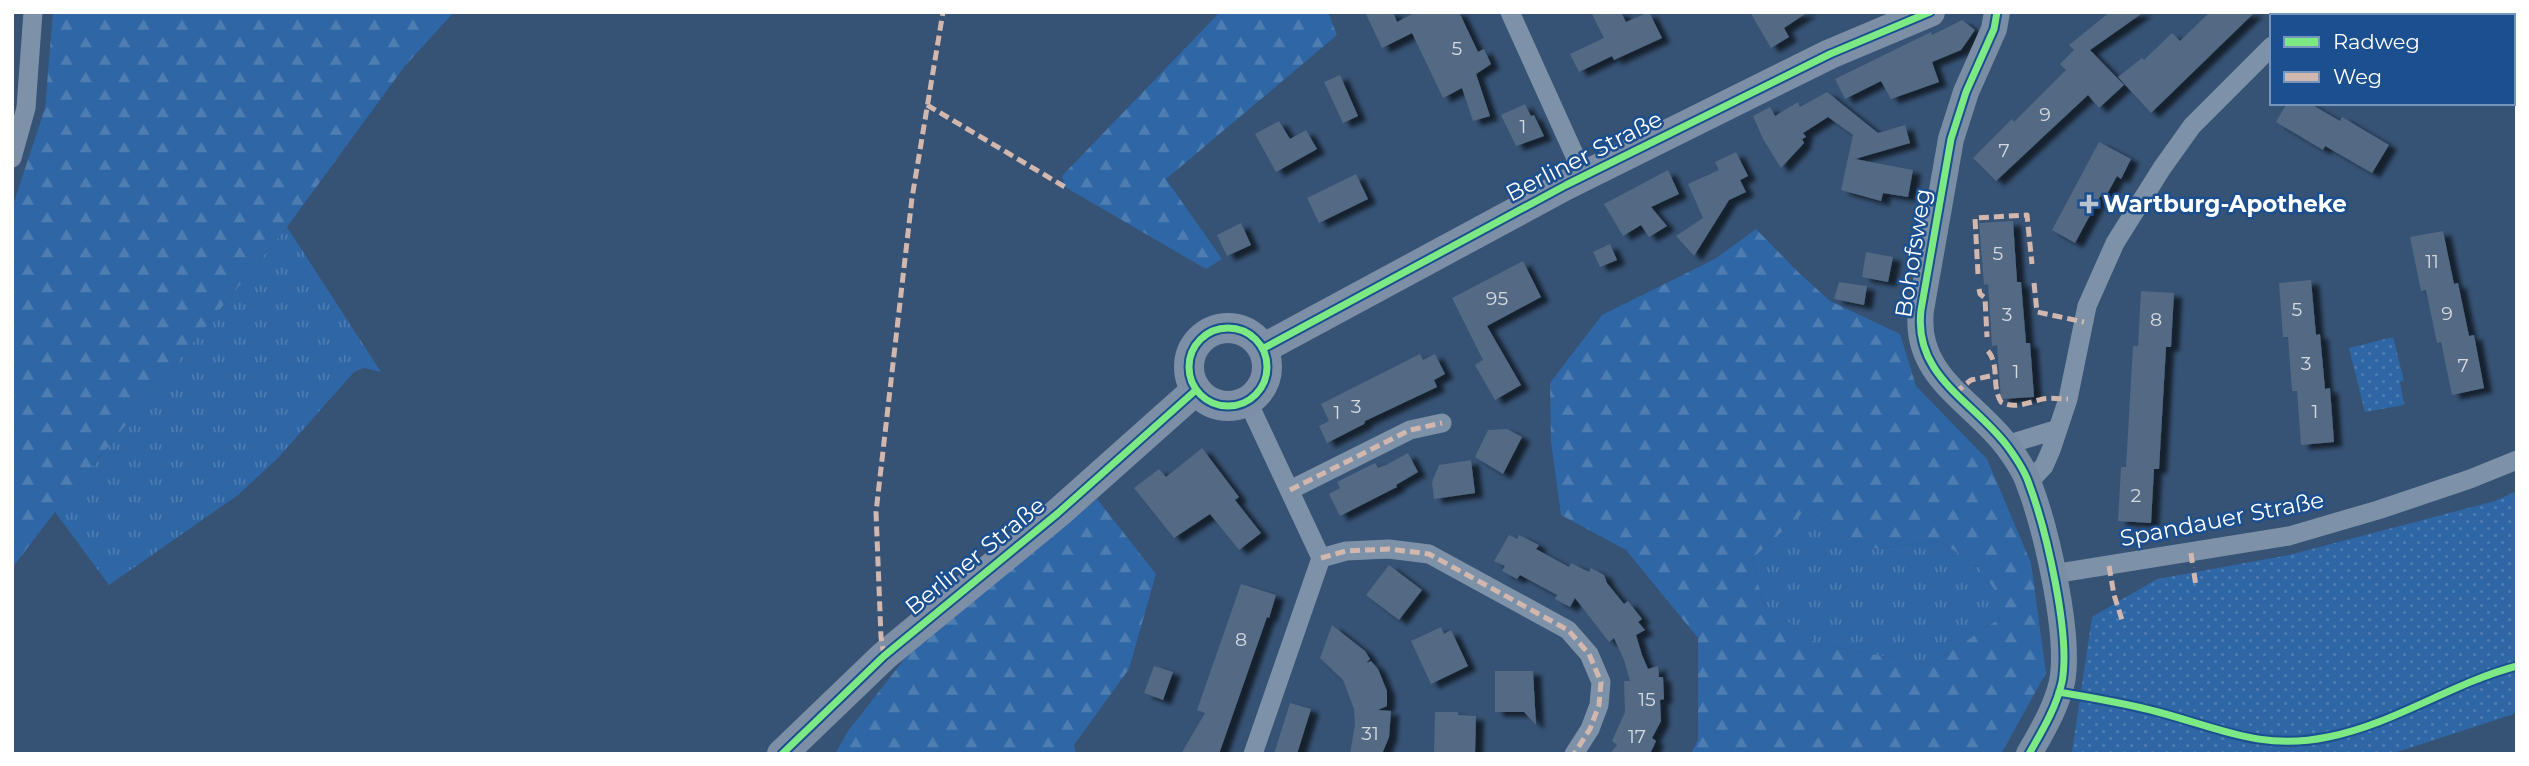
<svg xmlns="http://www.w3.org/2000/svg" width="2529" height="766" font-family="Montserrat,sans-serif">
	<defs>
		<pattern id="grass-tufts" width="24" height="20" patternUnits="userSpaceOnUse" patternTransform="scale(1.75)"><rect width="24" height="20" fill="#2f66a5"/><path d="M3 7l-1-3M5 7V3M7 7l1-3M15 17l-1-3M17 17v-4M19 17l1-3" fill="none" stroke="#4e7db2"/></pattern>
		<pattern id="forest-firs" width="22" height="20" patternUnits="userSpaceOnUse" patternTransform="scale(1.75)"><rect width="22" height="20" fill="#2f66a5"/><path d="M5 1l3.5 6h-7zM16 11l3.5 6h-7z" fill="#4e7db2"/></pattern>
		<pattern id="park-dots" width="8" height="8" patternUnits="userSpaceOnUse" patternTransform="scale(1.75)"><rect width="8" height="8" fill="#2f66a5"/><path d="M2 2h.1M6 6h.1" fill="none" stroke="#4e7db2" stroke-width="1.8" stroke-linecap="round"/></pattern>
		<filter id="shadow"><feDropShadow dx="8" dy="4.5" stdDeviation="2" flood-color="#0009"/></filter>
	</defs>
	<rect width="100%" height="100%" fill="#365274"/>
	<path fill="url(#grass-tufts)" d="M287,227L381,372L364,368L354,372L278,458L238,495L109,585L55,512Z
		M1807,509L1869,549L1940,541L1981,569L2007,608L1999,619L1930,665L1818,644L1763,603L1752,559Z"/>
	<path fill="url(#forest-firs)" fill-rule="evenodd" d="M53,12H454L404,67L287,227L55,512L12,568V208L45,108Z
		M1220,12H1328L1337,35L1166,179L1222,259L1206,269L1065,187L1062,176Z
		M1756,229L1798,272L1830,301L1900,334L1916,386L1987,459L2031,563L2046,673L2001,754H1691L1698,740V638L1626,550L1561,515L1551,442L1550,383L1602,315L1715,259ZM1807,509L1869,549L1940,541L1981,569L2006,608L1999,619L1930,665L1818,644L1763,603L1752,559Z
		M1097,499L1156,574L1129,669L1074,745L1076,754H835L848,731L906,657Z"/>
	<path fill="url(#park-dots)" d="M2393,337L2404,381L2400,382L2404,405L2365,412L2349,348Z
		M2517,491V713L2391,754L2072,752L2092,617L2157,579L2289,555L2495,501Z"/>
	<path fill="#526984" filter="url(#shadow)" d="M1365,12H1393L1397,22L1416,12H1459L1478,52L1484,49L1491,64L1476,74L1490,116L1473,121L1462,88L1443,98L1412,33L1382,48Z
		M1591,12H1621L1626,22L1649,12L1662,38L1614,60L1612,56L1579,72L1570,54L1604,38Z
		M1750,12H1808L1784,28L1789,37L1771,48Z
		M2110,12H2144L2090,50L2124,85L2099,108L2088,95L1996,181L1973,158L2012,119L2014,122L2066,70L2060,64L2074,50L2069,45Z
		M2210,12H2255L2151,113L2118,77L2142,58L2144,60L2172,33L2180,41Z
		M1962,20L1975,30L1961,50L1932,62L1939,82L1891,99L1881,81L1845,99L1835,79L1931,32L1932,35Z
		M1340,75L1358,116L1343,123L1324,82Z
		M1827,92L1878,133L1905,125L1910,143L1855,159L1913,170L1908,197L1883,193L1881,201L1841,190L1853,135L1828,117L1803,133L1806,137L1802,139L1804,143L1781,168L1763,139L1753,116L1770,107L1775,116L1798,102L1800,107Z
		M2287,103H2309L2340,121L2342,117L2389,145L2372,173L2325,146L2323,150L2276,122Z
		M1525,104L1531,116L1534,115L1544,136L1516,146L1501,115Z
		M1279,121L1290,139L1306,130L1317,149L1276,172L1255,134Z
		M2099,142L2131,159L2121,179L2117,176L2106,196L2102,193L2075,243L2052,230Z
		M1736,152L1748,176L1740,180L1746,192L1729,200L1694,256L1676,236L1703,218L1688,184L1719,170L1715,162Z
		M1668,170L1679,194L1651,207L1667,226L1649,237L1641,225L1623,236L1604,204Z
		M1356,174L1368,199L1319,223L1307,198Z
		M2013,221L2017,282H2021L2026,343H2030L2034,397L2001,399L1997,345L1992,346L1988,284L1984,285L1979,223Z
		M1241,223L1251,245L1227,256L1217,235Z
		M2443,231L2454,284L2458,283L2469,336L2474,335L2484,388L2452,395L2441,342L2437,343L2426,290L2421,291L2410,237Z
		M1610,244L1617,260L1600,267L1593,252Z
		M1866,252L1893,257L1888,282L1862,277Z
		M1523,261L1541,297L1487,326L1521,385L1495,400L1475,365L1483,360L1452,298Z
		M2311,280L2316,335L2320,334L2325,389L2330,388L2334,442L2301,445L2297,391H2292L2288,337H2283L2279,283Z
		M1839,282L1867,286L1864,305L1834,299Z
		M2141,291L2174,293L2171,347H2166L2159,469H2154L2151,523L2118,521L2121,467H2126L2133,346H2138Z
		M1420,354L1423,360L1435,354L1445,374L1434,380L1437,387L1365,421L1364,424L1327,443L1319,426L1329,421L1321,404Z
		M1507,429L1522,437L1503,474L1475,457L1488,430Z
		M1202,448L1239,497L1235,500L1261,533L1239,550L1210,514L1174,538L1134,488L1159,469L1166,477Z
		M1408,453L1418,472L1396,485L1397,487L1389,491L1340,516L1329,494L1340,488L1337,482L1375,463L1378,468L1386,465Z
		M1471,460L1475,493L1434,499L1432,482L1439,465Z
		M1509,535L1517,539L1519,535L1539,545L1536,549L1569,567L1571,563L1589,572L1591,568L1604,575L1607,583L1624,604L1628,601L1642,619L1638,622L1645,630L1636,635L1642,655L1648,669L1658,666L1659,677H1663L1664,699L1660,700L1661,721L1652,738L1656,741L1650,754H1610L1617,745L1612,741L1625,712L1624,681H1630L1624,660L1614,638L1609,642L1575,598L1570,607L1555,599L1557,595L1520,575L1517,579L1502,571L1505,566L1494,561Z
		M1389,565L1422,590L1399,620L1366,595Z
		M1241,584L1276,595L1269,618L1267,617L1219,754H1181L1205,713L1197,710Z
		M1332,625L1365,651L1370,659L1366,663L1371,661L1378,669L1387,691V706L1378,710L1391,711L1389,737L1382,754H1350L1355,724L1354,709L1343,680L1320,658Z
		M1441,627L1444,634L1451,630L1468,666L1431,684L1411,641Z
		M1154,666L1173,672L1163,700L1144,693Z
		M1495,671H1533L1536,725L1524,712H1495Z
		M1290,703L1311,709L1297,754H1274Z
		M1435,712H1458V715L1476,716L1475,754H1434Z"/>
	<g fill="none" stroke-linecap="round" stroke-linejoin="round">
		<path stroke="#7d92a8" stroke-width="19" d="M1510,12L1584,176
			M2305,16L2309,12
			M12,158L26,108L33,12
			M1248,402L1321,558L1253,754
			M2006,445L2058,429
			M2029,482L2044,466L2051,450L2068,399L2087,306L2115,243L2162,168L2192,126L2272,46
			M1290,490L1410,430L1442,423
			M1321,558L1346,551L1389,549L1429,554L1568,630L1589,654L1601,682L1599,705L1590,729L1574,754
			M2053,574L2289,536L2378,510L2470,479L2517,460"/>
		<path stroke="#798da4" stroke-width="26" d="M1997,12L1994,29L1966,92L1951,139L1921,310C1913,377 1974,401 2008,447C2016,458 2025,471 2029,484C2046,529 2071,635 2062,682C2056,708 2042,731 2029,754"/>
		<path stroke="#7d8ea7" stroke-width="30" d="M1189 367a39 39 0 1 1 78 0a39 39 0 1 1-78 0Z
			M1264,348L1566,185L1830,54L1930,12
			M782,754L884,656L1058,513L1196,390"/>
		<path stroke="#d1b7ad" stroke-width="5" stroke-dasharray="10 5" stroke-linecap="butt" d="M927,105L1065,187
			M1978,274L1975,218L2027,215L2032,264
			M2034,283L2037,312L2084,322
			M1979,289L1980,294L1985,298L1987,337
			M1988,351C2000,365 1991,386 2001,402C2014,409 2027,403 2039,400C2048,397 2059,399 2068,399
			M1955,393L1971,380L1995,375
			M1290,490L1410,430L1442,423
			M2191,553L2193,568
			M1321,558L1346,551L1389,549L1429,554L1568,630L1589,654L1601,682L1599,705L1590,729L1574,754
			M2109,566L2114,595L2123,623
			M2194,573L2196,586
			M884,656L881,637L876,512L912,198L943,12"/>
		<g stroke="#1b4f8f" stroke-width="11">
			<path id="cycleway" d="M1997,12L1994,29L1966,92L1951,139L1921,310C1913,377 1974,401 2008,447C2016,458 2025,471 2029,484C2046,529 2071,635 2062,682C2056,708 2042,731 2029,754
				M1189 367a39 39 0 1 1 78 0a39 39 0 1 1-78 0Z
				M1264,348L1566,185L1830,54L1930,12
				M2059,692C2092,698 2125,703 2158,712C2219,728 2262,751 2328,737C2394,724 2452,683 2517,666
				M782,754L884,656L1058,513L1196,390"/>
		</g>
		<use href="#cycleway" stroke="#7ce984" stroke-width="7"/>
	</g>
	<path fill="#b9c2ce" stroke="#1b4f8f" stroke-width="2.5" d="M2085.5 193.5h7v7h7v7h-7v7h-7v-7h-7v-7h7z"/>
	<g text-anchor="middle" stroke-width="5" stroke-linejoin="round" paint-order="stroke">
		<g font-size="19" fill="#d4dae0">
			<text x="1457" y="55">5</text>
			<text x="2045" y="121">9</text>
			<text x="1523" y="133">1</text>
			<text x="2004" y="157">7</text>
			<text x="1998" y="260">5</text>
			<text x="2432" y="268">11</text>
			<text x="1497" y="305">95</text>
			<text x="2297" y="316">5</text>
			<text x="2447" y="320">9</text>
			<text x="2007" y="321">3</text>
			<text x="2156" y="326">8</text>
			<text x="2306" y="370">3</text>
			<text x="2463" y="372">7</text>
			<text x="2016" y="378">1</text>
			<text x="1356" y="413">3</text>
			<text x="2315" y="418">1</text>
			<text x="1337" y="419">1</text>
			<text x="2136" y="502">2</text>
			<text x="1241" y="646">8</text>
			<text x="1647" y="706">15</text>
			<text x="1370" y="740">31</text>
			<text x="1637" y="743">17</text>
		</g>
		<g font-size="23" fill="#fff" stroke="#1b4f8f">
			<text transform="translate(1584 156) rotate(-27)" y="8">Berliner Straße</text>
			<text transform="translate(1913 253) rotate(-81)" y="8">Bohofsweg</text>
			<text transform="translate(2222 519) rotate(-11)" y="8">Spandauer Straße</text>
			<text transform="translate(975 556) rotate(-39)" y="8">Berliner Straße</text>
		</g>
		<g font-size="23" font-weight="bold" fill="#fff" stroke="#1b4f8f" text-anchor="start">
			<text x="2103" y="212">Wartburg-Apotheke</text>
		</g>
	</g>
	<rect width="2529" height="766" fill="none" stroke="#ffffff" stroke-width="28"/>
	<rect x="2270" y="14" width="245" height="91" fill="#1b4f8f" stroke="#7695bc" stroke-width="2"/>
	<rect x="2284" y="37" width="35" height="10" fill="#7ce984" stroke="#7695bc" stroke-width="2"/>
	<text x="2333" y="49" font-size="21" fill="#ffffff">Radweg</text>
	<rect x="2284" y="72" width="35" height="10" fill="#d1b7ad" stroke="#7695bc" stroke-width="2"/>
	<text x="2333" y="84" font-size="21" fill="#ffffff">Weg</text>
</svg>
